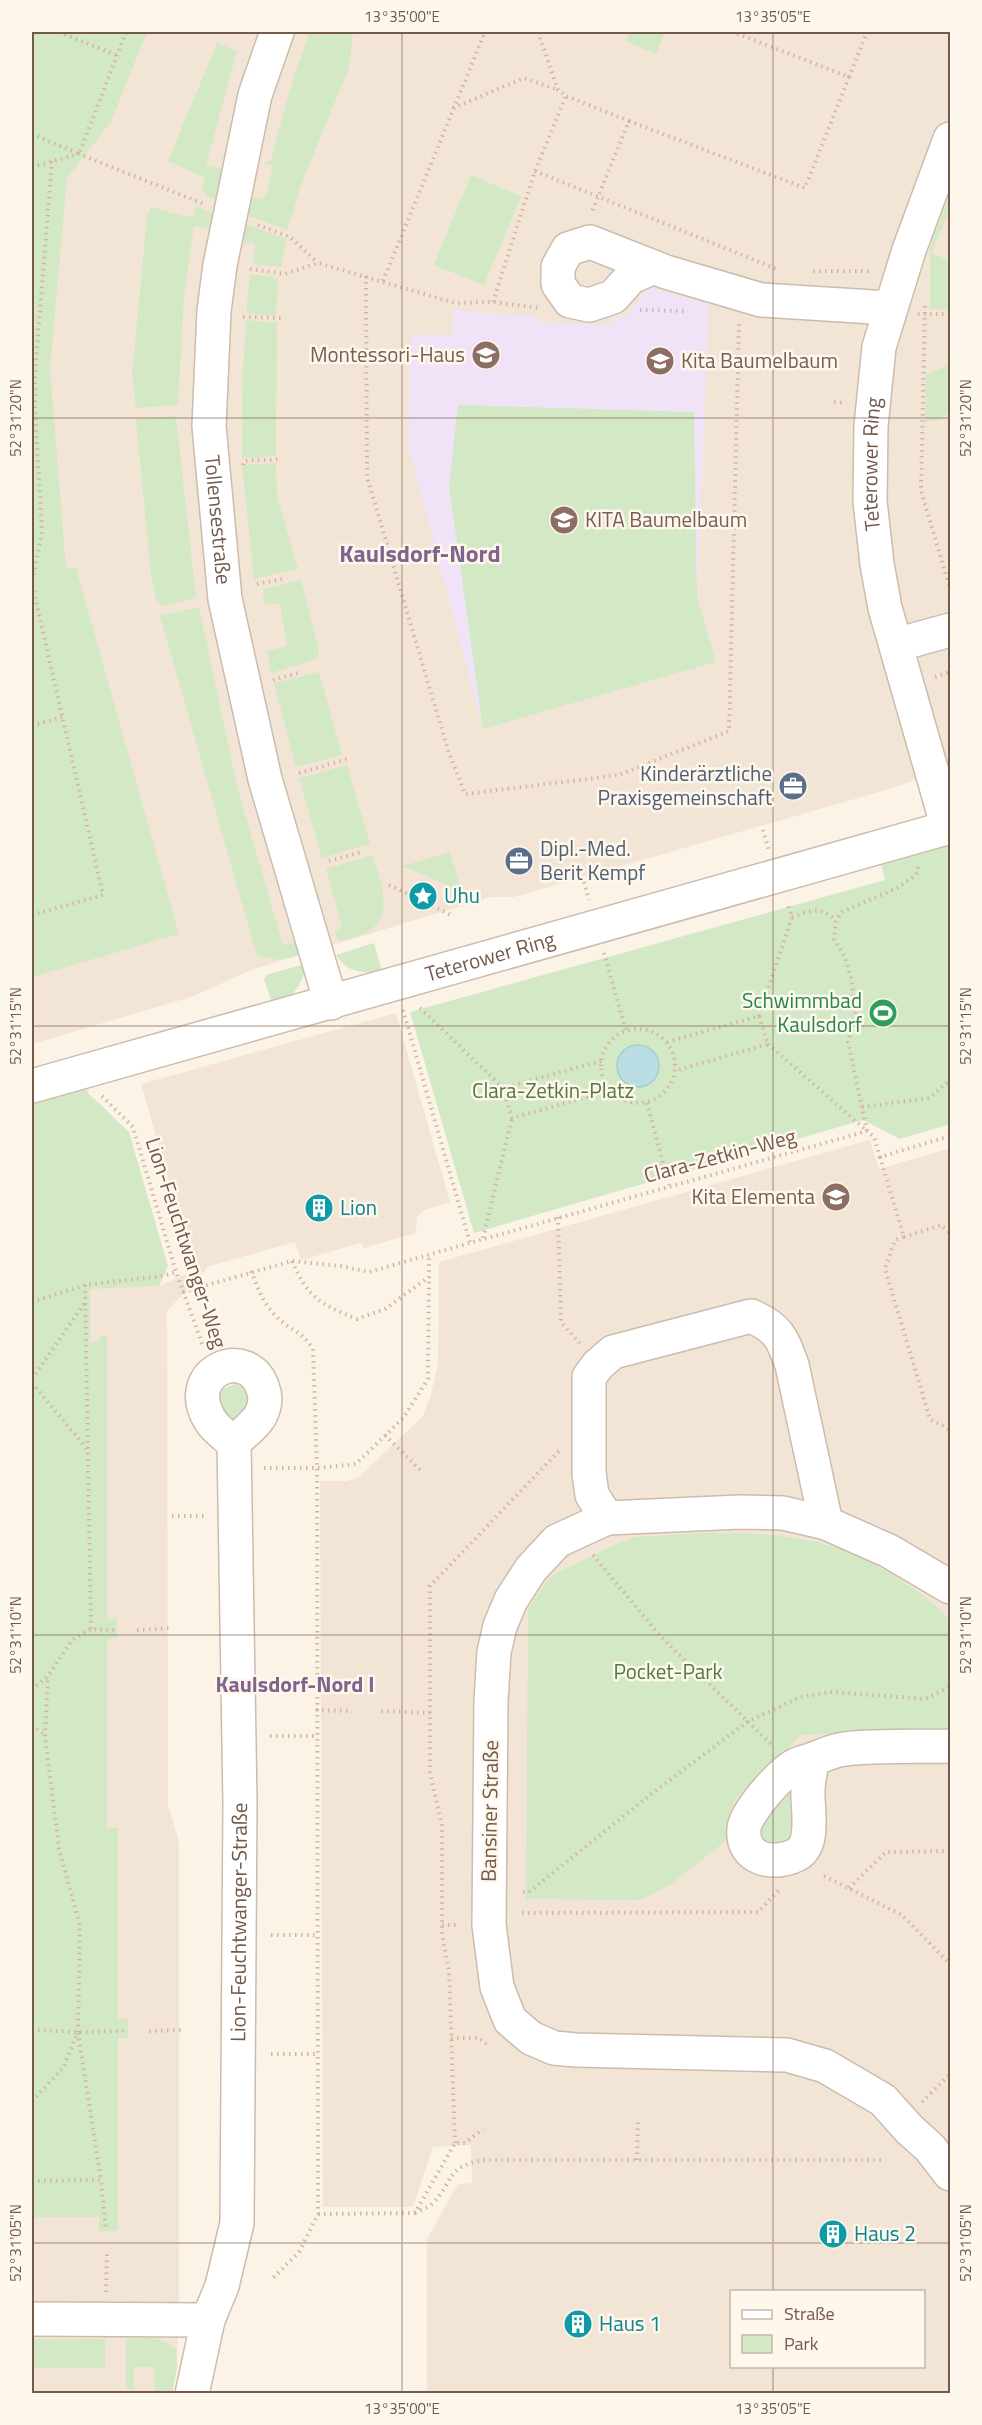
<svg xmlns="http://www.w3.org/2000/svg" width="982" height="2425" font-family="'Titillium Web',sans-serif">
	<rect width="100%" height="100%" fill="#fbf3e6"/>
	<path fill="#f3e5d5" fill-rule="evenodd" d="M32,32H950V764L945,769L893,788L514,897H491L251,970L194,996L32,1044Z
		M396,1013L450,1202L425,1210L417,1217L416,1233L364,1248L361,1243L301,1260L295,1242L209,1266L167,1311L168,1806L179,1841V2295L177,2368L172,2393L32,2394V1371L90,1288L159,1286L195,1270L141,1084Z
		M870,1140L879,1169L950,1148V2393H427V2239L458,2184L472,2183L471,2145L433,2147L413,2207H323L320,1481H347L359,1477L423,1416L431,1395L438,1364L439,1262ZM732,2292H924V2366H732Z"/>
	<path fill="#f0e3f8" d="M653,288L709,305L697,596L716,662L483,729L408,443L411,335H452L454,308L481,314L535,316L537,322L612,325L613,317H626L647,289Z"/>
	<path fill="#d3e8c5" d="M32,32H147L111,122L67,178L50,368L66,568H76L179,934L32,977Z
		M310,32H353L349,68L304,177L287,230L240,213L243,197L261,199L267,194L273,165L264,164L271,159L294,75Z
		M630,32H665L656,54L626,41Z
		M217,43L237,51L206,165L225,170L220,200L206,196L202,187L205,178L168,161Z
		M471,175L521,196L484,285L434,265Z
		M950,193V207L932,253L950,261V309H930V247Z
		M196,206L219,216L216,229L194,226L184,296L178,405L136,408L132,375L147,216L151,207L183,216H194Z
		M238,221L286,239L281,267L253,264L255,244L235,241Z
		M250,274L278,278L276,316L246,313Z
		M246,320L277,323L276,456L242,458V388Z
		M950,365V412L939,420L925,422L926,374Z
		M458,405L694,412L697,596L716,662L483,729L449,486Z
		M176,416L196,598L163,606L156,599L151,574L136,422L138,419Z
		M276,463L277,496L298,569L254,579L242,465Z
		M301,580L319,650L317,659L271,673L267,651L287,646L280,603L264,605L263,589Z
		M199,607L237,786L283,945L297,942L300,955L279,960L257,956L160,616Z
		M319,672L342,755L296,767L274,683Z
		M347,765L370,844L322,858L299,778Z
		M950,839V1124L900,1139L863,1120L474,1233L410,1012L885,880L880,859Z
		M450,852L462,892L403,866Z
		M373,855C380,883 398,920 361,935C354,938 345,939 338,941L335,931L342,927L326,869Z
		M374,943L382,971C363,975 347,972 336,955Z
		M308,963C301,985 295,997 273,1006L264,979L266,975Z
		M85,1086L89,1094L129,1132L168,1266L159,1286L90,1289V1343L99,1341L100,1336H107V1619H117V1638L107,1639V1828H118V2019H128V2038H118V2231H99V2217H32V1098Z
		M237,1383L245,1385L254,1398L243,1417L235,1419L221,1411L219,1396L223,1389Z
		M703,1533C736,1533 769,1533 801,1539C857,1548 910,1581 950,1619V1730L801,1735L735,1799C729,1813 732,1826 727,1840L670,1885L641,1900L526,1899L528,1608L551,1576L610,1547L635,1537Z
		M798,1776L793,1841L764,1849L753,1822Z
		M32,2339H105V2368H32Z
		M126,2339C147,2339 161,2334 176,2350L177,2368L172,2393H155L154,2367H134V2389H126Z"/>
	<path fill="#bbdee4" stroke="#a2ced5" stroke-width="1.5" d="M617 1066a21 21 0 1 1 42 0a21 21 0 1 1-42 0Z"/>
	<g fill="none" stroke-linecap="round" stroke-linejoin="round">
		<g stroke="#cdbbad" stroke-width="36">
			<g id="minor">
				<path id="s1" d="M277,32L255,95L220,265L214,311L209,426L225,599L265,779L331,1003"/>
				<path d="M654,267L631,277L613,297L589,305L570,301L558,284V267L568,249L590,242L666,272L761,300L889,308"/>
				<path d="M896,645L950,630"/>
				<path id="s2" d="M948,828L885,608L877,564L870,501L871,426L879,347L909,250L950,139"/>
				<path id="s3" d="M32,1086L950,827"/>
				<path d="M607,1518L592,1495L589,1473V1377L598,1365L613,1352L751,1316C779,1328 782,1338 792,1365L826,1523"/>
				<path d="M950,1587L889,1551L826,1523L783,1513L740,1512L607,1518L557,1541L531,1569L511,1600L500,1626L494,1652L491,1701L489,1925L497,1987L510,2020L531,2038L554,2048L576,2050L787,2055L825,2066L883,2100L909,2129L930,2148L950,2174"/>
				<path d="M813,1759C811,1769 808,1780 808,1791C807,1809 816,1845 796,1855C774,1866 741,1860 744,1829C745,1813 779,1775 794,1766C798,1763 805,1762 811,1760C822,1756 833,1750 845,1749C880,1745 916,1747 950,1746"/>
				<path d="M32,2319L208,2320"/>
				<path id="s4" d="M192,2394L208,2320L222,2286L237,2223L240,1803L234,1443C242,1434 258,1423 262,1412C265,1405 266,1397 263,1389C249,1343 180,1371 210,1420C215,1429 226,1436 234,1443"/>
			</g>
		</g>
		<path stroke="#d4b5a2" stroke-width="4" stroke-dasharray="1.5 4.5" stroke-linecap="butt" d="M59,32L116,55
			M538,32L558,90L566,96L629,121L591,214
			M849,77L867,32
			M453,108L524,78L558,90
			M629,121L805,188L849,77L733,32
			M32,134L79,154L126,32
			M32,167L79,154L204,204
			M535,171L779,270
			M258,225L290,237L318,263
			M250,269L285,274L318,263L455,303L493,302L540,308
			M813,271H871
			M366,276L367,477L448,750L465,794L619,775L729,731L739,324
			M383,281L485,32
			M493,302L535,171L566,96
			M925,306L921,491L950,588
			M640,310L687,311
			M918,314H950
			M243,317L284,318
			M834,402L845,403
			M243,465L244,461L282,459
			M257,584L283,579
			M935,677L950,672
			M273,680L302,672
			M32,726L62,717
			M299,773L351,758
			M763,830L769,850
			M329,861L362,852
			M584,882L589,900
			M389,885L453,916
			M32,915L103,895L32,584L42,531L35,412V373L52,161
			M792,917C811,911 819,905 836,920
			M604,953L626,1031
			M420,1008L503,1088
			M403,1010L470,1243L867,1131L874,1137L880,1157L950,1136
			M759,1016L792,917L787,902
			M601 1066a37 37 0 1 1 74 0a37 37 0 1 1-74 0Z
			M667,1042L759,1016L768,1044L675,1071
			M768,1044L867,1131L848,1042L856,1012L851,978L845,957L834,939L836,920L842,912L897,888L916,875L918,867
			M601,1061L503,1088L512,1118L609,1091
			M102,1096L133,1127L176,1272L203,1346
			M647,1103L669,1185
			M862,1107L929,1098L950,1080
			M880,1157L904,1237L895,1240L885,1269L930,1419L950,1430
			M558,1217L561,1322L580,1344
			M904,1237L941,1225L950,1233
			M483,1238L512,1118
			M292,1261C308,1298 320,1304 357,1319L385,1309L429,1277V1255
			M251,1271C258,1288 263,1304 277,1317C290,1331 300,1329 313,1349L317,1468L318,2214L299,2252L271,2280
			M85,1285L91,1629
			M183,1292L292,1261L341,1266L369,1272L470,1243
			M32,1302L85,1285L163,1276L176,1272
			M32,1379L86,1301
			M32,1383L88,1450
			M385,1435L421,1471
			M264,1468H317L356,1464L403,1418L428,1379L429,1277
			M172,1516H207
			M593,1555L661,1637L773,1746
			M137,1630L172,1628
			M32,1690L48,1676L72,1640L91,1629L117,1630
			M316,1710L351,1711
			M381,1711L430,1713
			M32,1725L45,1735
			M270,1736H316
			M824,1876L902,1915L950,1964
			M849,1888L886,1852L950,1851
			M523,1892H529L654,1792L747,1722L800,1697L830,1692L925,1699L950,1687
			M522,1913L758,1912L781,1888
			M442,1925H460
			M271,1935H316
			M32,2030L78,2032L128,2031
			M149,2031L184,2030
			M78,2033L101,2180
			M451,2038H479L489,2046
			M271,2054H317
			M32,2101L63,2068L78,2032L80,1926L59,1849L45,1736L48,1676
			M922,2102L950,2074
			M455,2143L449,1971L442,1934V1826L430,1772V1586L559,1451
			M637,2160L638,2119
			M32,2181L101,2180L106,2231
			M415,2213C420,2210 428,2208 432,2204C454,2182 445,2167 483,2160H884
			M318,2214L415,2213L455,2143H465L483,2129
			M106,2292L107,2252"/>
		<use href="#minor" stroke="#fff" stroke-width="33"/>
	</g>
	<path fill="none" stroke="#735a4c" stroke-width="1.5" stroke-opacity="0.45" d="M402,32V2394M773,32V2292M32,418H950M32,1026H950M32,1635H950M32,2243H950M773,2366V2394"/>
	<defs>
		<g id="school-disc" transform="scale(1.5)"><circle r="9.5" fill="#8d6e63" stroke="#fef7ec"/><path d="M0-5L7-2L0 1L-7-2ZM-4 1L0 2.5L4 1V4Q0 6-4 4Z" fill="#fff"/></g>
		<g id="office-disc" transform="scale(1.5)"><circle r="9.5" fill="#5c6f8a" stroke="#fef7ec"/><path d="M-6-3h4V-5.5h4V-3h4V5H-6ZM-1-4.5V-3h2v-1.5ZM-6 0V1H6V0Z" fill="#fff"/></g>
		<g id="sight-disc" transform="scale(1.5)"><circle r="9.5" fill="#0f9aa8" stroke="#fef7ec"/><path d="M0-6L1.8-2.2L6-1.7L2.9 1.2L3.7 5.4L0 3.3L-3.7 5.4L-2.9 1.2L-6-1.7L-1.8-2.2Z" fill="#fff"/></g>
		<g id="stadium-disc" transform="scale(1.5)"><circle r="9.5" fill="#2e9e5b" stroke="#fef7ec"/><path d="M0-5a6.5 5 0 1 0 0 10a6.5 5 0 1 0 0-10ZM-3.5-1.8h7v3.6h-7Z" fill="#fff"/></g>
		<g id="building-disc" transform="scale(1.5)"><circle r="9.5" fill="#0f9aa8" stroke="#fef7ec"/><path d="M-4-6H4V6H1V3H-1V6H-4ZM-2.5-4.3h1.7v1.8h-1.7ZM.8-4.3h1.7v1.8H.8ZM-2.5-1h1.7V.8h-1.7ZM.8-1h1.7V.8H.8Z" fill="#fff"/></g>
	</defs>
	<g fill-rule="evenodd">
		<use href="#school-disc" x="486" y="355"/>
		<use href="#school-disc" x="660" y="361"/>
		<use href="#school-disc" x="564" y="520"/>
		<use href="#office-disc" x="793" y="786"/>
		<use href="#office-disc" x="519" y="861"/>
		<use href="#sight-disc" x="423" y="896"/>
		<use href="#stadium-disc" x="883" y="1013"/>
		<use href="#school-disc" x="836" y="1197"/>
		<use href="#building-disc" x="319" y="1208"/>
		<use href="#building-disc" x="833" y="2234"/>
		<use href="#building-disc" x="578" y="2324"/>
	</g>
	<g text-anchor="middle" stroke-width="5" stroke-linejoin="round" paint-order="stroke">
		<g font-size="21" fill="#785e54" stroke="#fef7ec" text-anchor="end">
			<text x="465" y="362">Montessori-Haus</text>
			<text x="681" y="368" text-anchor="start">Kita Baumelbaum</text>
			<text x="585" y="527" text-anchor="start">KITA Baumelbaum</text>
			<text x="815" y="1204">Kita Elementa</text>
		</g>
		<g font-size="21" fill="#735a4c" stroke="#fef7ec">
			<text dy="7" stroke="none"><textPath href="#s2" startOffset="374">Teterower Ring</textPath></text>
			<text dy="7" stroke="none"><textPath href="#s1" startOffset="496">Tollensestraße</textPath></text>
			<text dy="7" stroke="none"><textPath href="#s3" startOffset="476">Teterower Ring</textPath></text>
			<text transform="translate(720 1156) rotate(-15)" y="7">Clara-Zetkin-Weg</text>
			<text transform="translate(186 1243) rotate(72)" y="7">Lion-Feuchtwanger-Weg</text>
			<text transform="translate(490 1811) rotate(-89)" y="7">Bansiner Straße</text>
			<text dy="7" stroke="none"><textPath href="#s4" startOffset="478">Lion-Feuchtwanger-Straße</textPath></text>
		</g>
		<g font-size="21" fill="#4e5e75" stroke="#fef7ec" text-anchor="end">
			<text x="772" y="781">Kinderärztliche<tspan x="772" dy="24">Praxisgemeinschaft</tspan></text>
			<text x="540" y="856" text-anchor="start">Dipl.-Med.<tspan x="540" dy="24">Berit Kempf</tspan></text>
		</g>
		<g font-size="21" fill="#0d838f" stroke="#fef7ec" text-anchor="start">
			<text x="444" y="903">Uhu</text>
			<text x="340" y="1215">Lion</text>
			<text x="854" y="2241">Haus 2</text>
			<text x="599" y="2331">Haus 1</text>
		</g>
		<g font-size="21" fill="#27864d" stroke="#fef7ec" text-anchor="end">
			<text x="862" y="1008">Schwimmbad<tspan x="862" dy="24">Kaulsdorf</tspan></text>
		</g>
		<g font-size="21" fill="#547844" stroke="#fef7ec">
			<text x="553" y="1098">Clara-Zetkin-Platz</text>
			<text x="668" y="1679">Pocket-Park</text>
		</g>
		<g font-size="22" font-weight="bold" fill="#80648f" stroke="#fef7ec">
			<text x="295" y="1692">Kaulsdorf-Nord I</text>
		</g>
		<g font-size="24" font-weight="bold" fill="#80648f" stroke="#fef7ec">
			<text x="420" y="562">Kaulsdorf-Nord</text>
		</g>
	</g>
	<rect width="982" height="2425" fill="none" stroke="#fef7ec" stroke-width="66"/>
	<rect x="730" y="2290" width="195" height="78" fill="#fef7ec" stroke="#c6b8ac" stroke-width="1.5"/>
	<rect x="742" y="2310" width="30" height="9" fill="#ffffff" stroke="#c6b8ac" stroke-width="1.5"/>
	<text x="784" y="2320" font-size="18" fill="#735a4c">Straße</text>
	<rect x="742" y="2335" width="30" height="18" fill="#d3e8c5" stroke="#c6b8ac" stroke-width="1.5"/>
	<text x="784" y="2350" font-size="18" fill="#735a4c">Park</text>
	<rect x="33" y="33" width="916" height="2359" fill="none" stroke="#735a4c" stroke-width="2"/>
	<g font-size="15" text-anchor="middle" fill="#735a4c">
		<text x="402" y="22">13°35'00"E</text>
		<text x="773" y="22">13°35'05"E</text>
		<text transform="translate(16 418) rotate(-90)" y="5">52°31'20"N</text>
		<text transform="translate(966 418) rotate(-90)" y="5">52°31'20"N</text>
		<text transform="translate(16 1026) rotate(-90)" y="5">52°31'15"N</text>
		<text transform="translate(966 1026) rotate(-90)" y="5">52°31'15"N</text>
		<text transform="translate(16 1635) rotate(-90)" y="5">52°31'10"N</text>
		<text transform="translate(966 1635) rotate(-90)" y="5">52°31'10"N</text>
		<text transform="translate(16 2243) rotate(-90)" y="5">52°31'05"N</text>
		<text transform="translate(966 2243) rotate(-90)" y="5">52°31'05"N</text>
		<text x="402" y="2414">13°35'00"E</text>
		<text x="773" y="2414">13°35'05"E</text>
	</g>
</svg>
